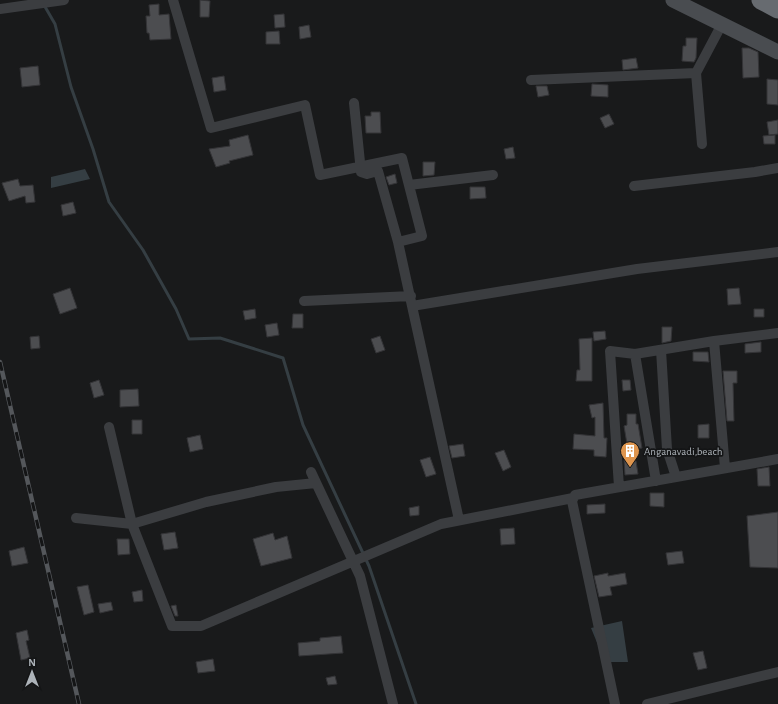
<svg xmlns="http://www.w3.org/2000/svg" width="778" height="704" font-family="'Alegreya Sans',sans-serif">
	<rect width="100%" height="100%" fill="#191a1b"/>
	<path fill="#353e43" d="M85,169L90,179L51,188V177Z
		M622,621L628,662H605L591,628Z"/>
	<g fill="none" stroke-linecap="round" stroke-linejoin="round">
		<path stroke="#353e43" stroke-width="3" d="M44,5L55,24L71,87L93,149L109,202L143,250L176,309L189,339L220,338L283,358L303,425L369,566L416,704"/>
	</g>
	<path fill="#4c4d50" stroke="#343437" d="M200,0L210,1L209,17H200Z
		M159,4V15L169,14L171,39L150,40L149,33H147L146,16H150L149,5Z
		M284,14L285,27L275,28L274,15Z
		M309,25L311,37L300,39L299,27Z
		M279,31L280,44H266V32Z
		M686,38H697L696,58L694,62L682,61L683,46H686Z
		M742,48H749L758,52L759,77L743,78Z
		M636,58L638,68L623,70L622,60Z
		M38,66L40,85L22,87L20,68Z
		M224,76L226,90L214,92L212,78Z
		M767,79L778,80V105L767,104Z
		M592,84L608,85V97L591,96Z
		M536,86H547L549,95L538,97Z
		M371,112H380L381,133H366L365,116H371Z
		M609,114L614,124L605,128L600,118Z
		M778,120V134L769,135L767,122Z
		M248,135L253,155L229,161L230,163L216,167L209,149L230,146L229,140Z
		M775,135V144H764L763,136Z
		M513,147L515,158L506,159L504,149Z
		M423,162H435L434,175L423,176Z
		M395,174L397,183L389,185L386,177Z
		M18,179L20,186L33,185L35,202L26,203L25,196L9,201L2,183Z
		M470,187H485L486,198L470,199Z
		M73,202L76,213L63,216L61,205Z
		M70,288L77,308L60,314L53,294Z
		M739,288L741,304L728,305L727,289Z
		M255,309L256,318L245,320L243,311Z
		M754,309H764V317H754Z
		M293,314H303V328H292Z
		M277,323L279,335L267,337L265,325Z
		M662,327H672L671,341L662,343Z
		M605,331L606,339L594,341L593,332Z
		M39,336L40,348L31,349L30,337Z
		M380,336L385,350L376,353L371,339Z
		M592,338V381H576L577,370H580L579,339Z
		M761,342V352L745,353V344Z
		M693,352H708L709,362L693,361Z
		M723,371H737V383H733L734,421H727Z
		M99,380L104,395L94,398L90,383Z
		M622,380H630L631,390L623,391Z
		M138,389L139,406L120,407V390Z
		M603,403L604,438H607L606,457L594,456V450L573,449L574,434L595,436V417L592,418L589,405Z
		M627,414H636V424H638L642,448L628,450L624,426L627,425Z
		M132,420H142V434H132Z
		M709,424V438H698V425Z
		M200,435L203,449L190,452L187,438Z
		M463,444L465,456L452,458L449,446Z
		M504,450L511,467L503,471L495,453Z
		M430,457L436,474L426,477L420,460Z
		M624,460L636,461L638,474L625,475Z
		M769,467L770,486H758L757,469Z
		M650,493H664V507L650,506Z
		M605,504V513L587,514V505Z
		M419,506V515L410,516L409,508Z
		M778,512V568L750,567L747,516Z
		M514,528L515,544L501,545L500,529Z
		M175,532L178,548L164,550L161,534Z
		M273,533L275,540L287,536L292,558L261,566L253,539Z
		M117,539H129L130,554L118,555Z
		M24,547L28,563L12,566L9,551Z
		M682,551L684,563L668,565L666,553Z
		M608,573V576L625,573L627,584L610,587L612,595L599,597L594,576Z
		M88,585L94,612L84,615L77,587Z
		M142,590L143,601L134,602L132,592Z
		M111,602L113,610L100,613L98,604Z
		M176,605L178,616H175L171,606Z
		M27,630L29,640L26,641L30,658L21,660L16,633Z
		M341,636L343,653L299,656L298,643L320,641V638Z
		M703,651L707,668L698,670L693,653Z
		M213,659L215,671L198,673L196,662Z
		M335,676L337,684L328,685L326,678Z"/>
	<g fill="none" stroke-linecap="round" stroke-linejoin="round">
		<path stroke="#3b3d40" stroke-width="10" d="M173,0L211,128L305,105L320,175L402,158L422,236L398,242
			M0,9L64,0
			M696,73L722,24
			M531,80L696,73L702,144
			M354,103L361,172L367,174L378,171L398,242L412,306L637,269L778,252
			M409,185L493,175
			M634,186L755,172L778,168
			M304,301L411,296
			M412,306L459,520
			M714,341L778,333
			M661,350L667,449L676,477
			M635,354L656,481
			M109,427L132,524L172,626H201L441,524L573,498
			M311,472L360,576L393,704
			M619,487L610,351L635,354L714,341L725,468
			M76,518L132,524L206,502L276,487L316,483
			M615,704L572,501L575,495L778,459
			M647,704L778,672"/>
		<path stroke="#494c50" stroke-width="15" d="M673,0L778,52"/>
		<path stroke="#676b70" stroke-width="19" d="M761,0L778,9"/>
		<g stroke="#54575b" stroke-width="4.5">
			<path id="rail" d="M0,362L79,704"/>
		</g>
		<use href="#rail" stroke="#141516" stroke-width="3" stroke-dasharray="9" stroke-linecap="butt"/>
	</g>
	<defs>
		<g id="building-pin" transform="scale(1)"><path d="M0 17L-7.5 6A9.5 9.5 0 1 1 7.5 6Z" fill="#de954e" stroke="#141516"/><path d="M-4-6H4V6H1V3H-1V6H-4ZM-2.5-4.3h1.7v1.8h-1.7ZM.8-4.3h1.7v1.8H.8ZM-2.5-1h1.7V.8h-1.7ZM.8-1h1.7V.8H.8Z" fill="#fff"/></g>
	</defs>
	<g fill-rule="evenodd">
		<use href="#building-pin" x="630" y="451"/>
	</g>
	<g text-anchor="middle" stroke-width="3.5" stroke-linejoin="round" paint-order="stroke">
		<g font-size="11" fill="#adb3b9" stroke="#141516" text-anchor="start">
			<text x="644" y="455">Anganavadi,beach</text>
		</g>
	</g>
	<g transform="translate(32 672)" stroke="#141516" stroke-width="3" paint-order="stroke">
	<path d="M0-3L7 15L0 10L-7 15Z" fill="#adb3b9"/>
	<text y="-6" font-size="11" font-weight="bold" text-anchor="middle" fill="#adb3b9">N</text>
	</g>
</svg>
